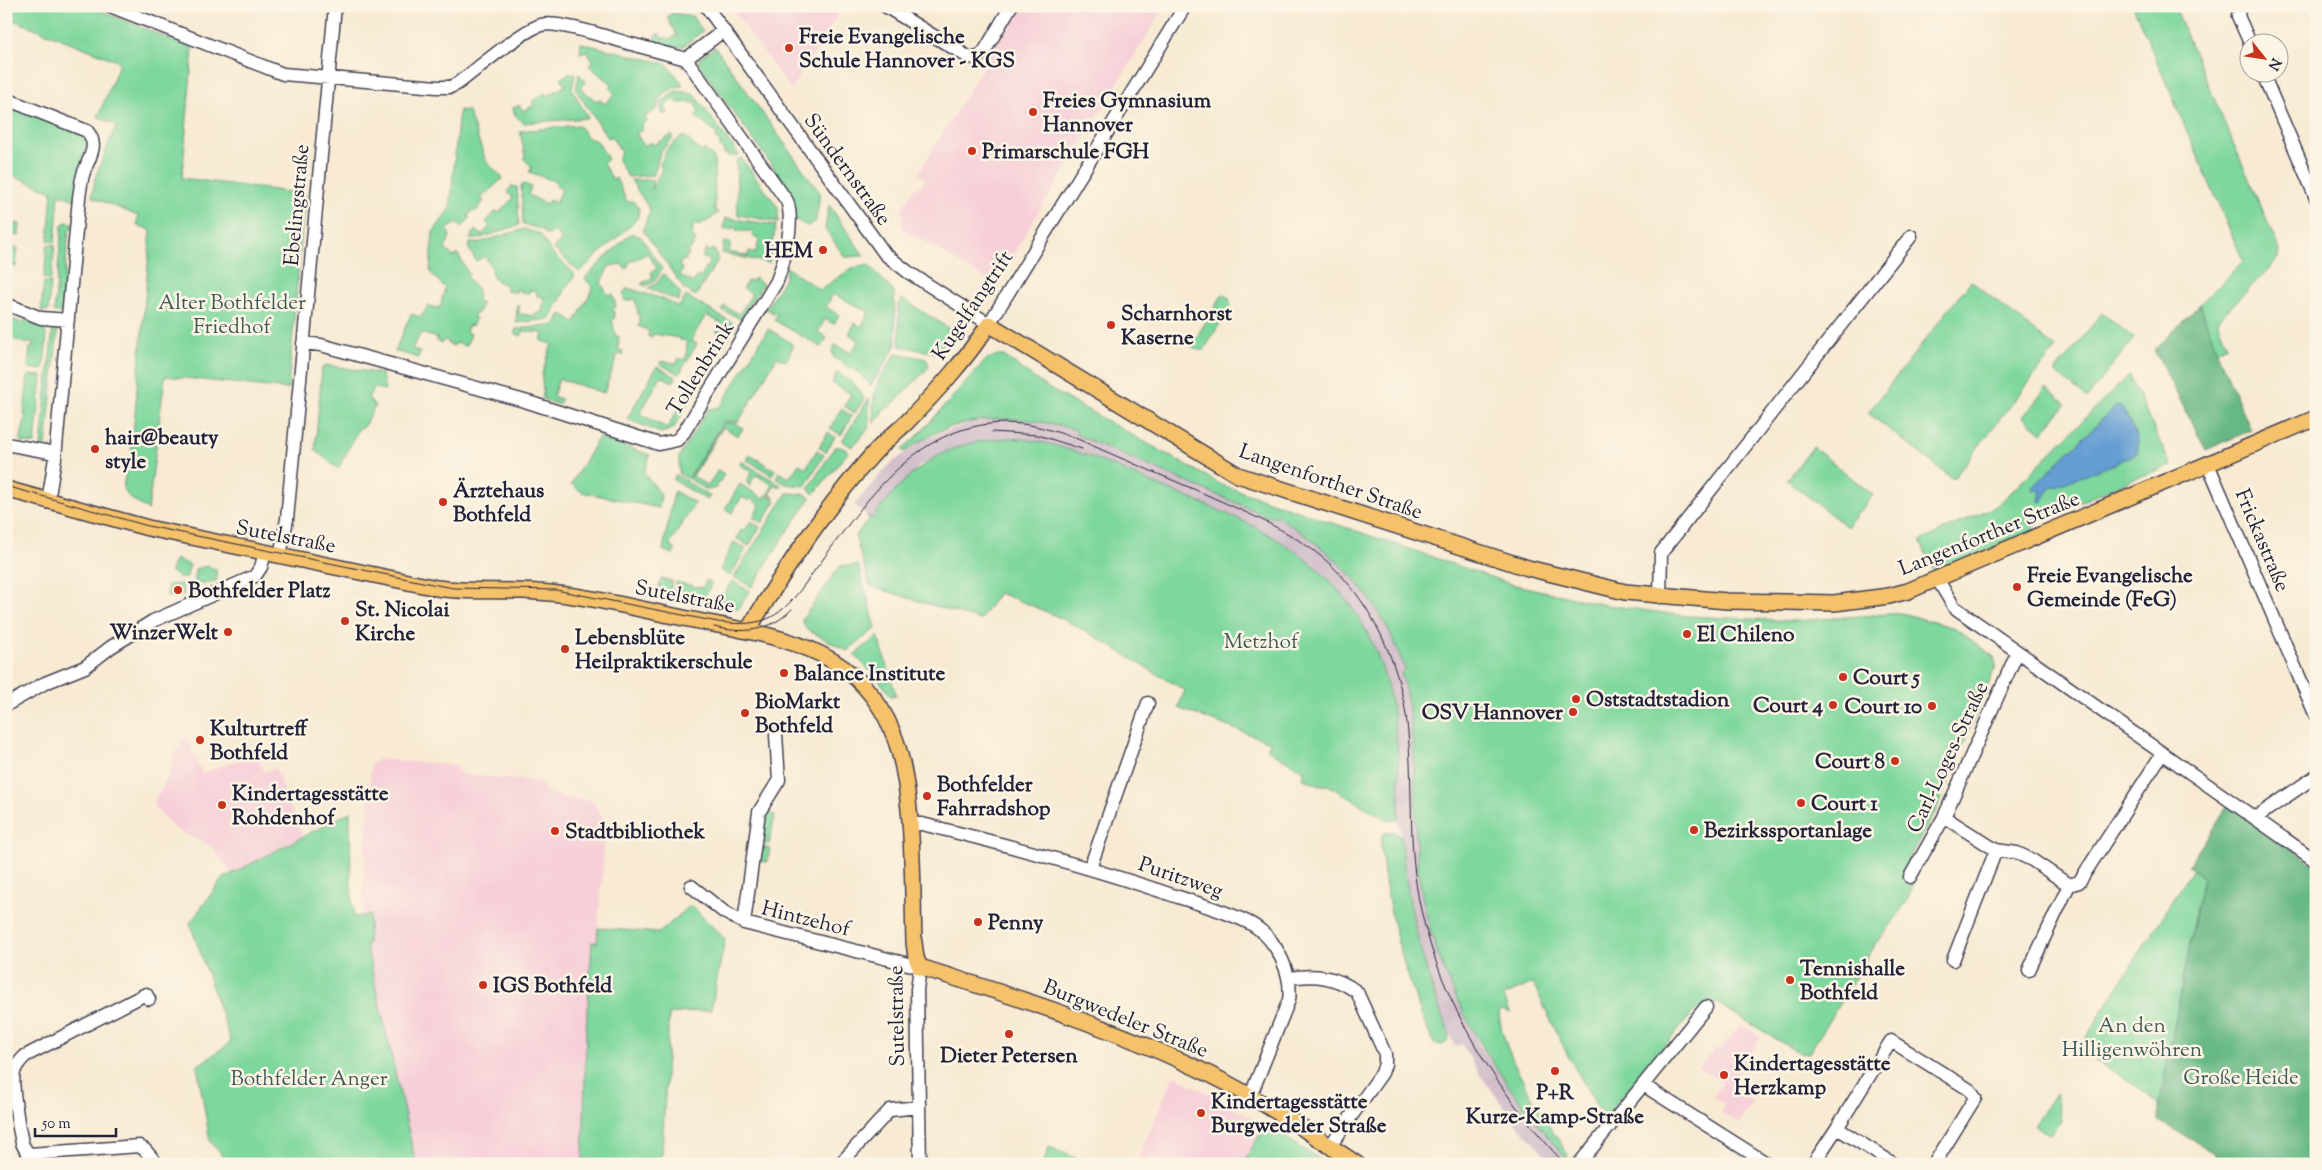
<svg xmlns="http://www.w3.org/2000/svg" width="2322" height="1170" font-family="'Sorts Mill Goudy',serif">
	<rect width="100%" height="100%" fill="#fcf5e5"/>
	<filter id="ink" filterUnits="userSpaceOnUse"><feTurbulence type="fractalNoise" baseFrequency=".02" numOctaves="2"/><feDisplacementMap in="SourceGraphic" scale="10" xChannelSelector="R" yChannelSelector="G"/><feConvolveMatrix kernelMatrix="1 2 1 2 8 2 1 2 1" color-interpolation-filters="sRGB"/></filter>
	<filter id="wash" filterUnits="userSpaceOnUse"><feTurbulence type="fractalNoise" baseFrequency=".0096" numOctaves="4" result="noise"/><feDisplacementMap in="SourceGraphic" scale="20" xChannelSelector="R" yChannelSelector="G"/><feGaussianBlur stdDeviation="1.12" result="paint"/><feColorMatrix in="noise" values="0 0 0 0 0 0 0 0 0 0 0 0 0 0 0 0 0 1.4 0 .05"/><feComposite in="paint" operator="in"/></filter>
	<g filter="url(#wash)">
		<rect width="100%" height="100%" fill="#f8ead3"/>
		<path fill="#f6cfd8" d="M730,6H843L791,90Z
			M1020,6H1165L999,277L989,281L903,229L901,221L905,215L900,212L914,189L922,185L926,179L918,174Z
			M187,737L202,774L256,753L264,772L275,768L303,837L232,874L212,847L177,830L155,809L154,802L170,773L175,752L183,746L181,740Z
			M378,759L454,765L462,774L539,782L551,795L560,796V798L592,800L606,822L597,943L593,942L586,1031L583,1164H416L366,943L368,944L362,915L371,765Z
			M1741,1024L1761,1037L1730,1087L1753,1101L1739,1124L1720,1112L1725,1104L1714,1097L1723,1082L1699,1068L1716,1047L1720,1050Z
			M1174,1075L1266,1125L1242,1164H1136Z"/>
		<path fill="#d1bdca" d="M1005,418L1041,421L1076,431L1077,435L1269,517L1277,516L1322,546L1346,568L1364,590L1390,632L1405,669L1401,673L1412,729L1418,861L1432,934L1478,1043L1522,1106L1567,1159L1563,1164H1553L1519,1127L1480,1075L1462,1044L1455,1046L1443,1018L1422,958L1408,897L1400,826H1398L1396,723L1386,679L1378,656L1360,620L1325,576L1294,550L1248,524L1091,457L1037,441L1000,439L953,449L920,465L871,518L854,505L890,464L923,440L969,423Z"/>
		<path fill="#7ed79d" stroke="#507c6c" fill-rule="evenodd" d="M6,6H89L193,48L182,178L305,194L288,389L165,376L148,510C118,491 120,491 131,458L151,230L137,225L138,216L92,197L95,178L116,125L98,117L120,62L6,17Z
			M2133,6H2174L2280,251L2279,258L2217,321L2227,345L2216,350L2200,304L2243,261Z
			M672,13L692,16L703,31L681,48L656,42L654,37L659,33L663,39L667,37L669,40L677,35L667,17Z
			M581,43L667,64L682,83V86C669,88 658,95 657,109L645,117L647,121L641,125L643,129L636,133L644,146L651,142L653,145L672,135L673,138L660,152L654,175L628,177L618,160L621,151L611,136L608,138L576,90L579,74L586,81L580,88L596,101L599,99L605,104L615,93L609,88L612,84L589,66L593,61L587,51L580,53Z
			M715,47L820,193L816,221L807,226L794,219L785,189L786,185L698,63L700,58Z
			M570,73L575,74L572,89L588,118L523,123L515,115L513,108L519,105L523,111L534,105L532,101L545,93L547,96L565,86L561,78Z
			M675,91L693,93L739,155L729,157L728,154H724V151L719,145L721,143L715,138L718,135L695,116L699,112L694,102L679,103L673,99L665,107L668,113L663,115L660,104Z
			M6,103L83,133L88,140L75,200L59,194L55,242L48,241L52,191L6,173Z
			M459,110L468,111L486,161L503,178L481,198L484,201L475,212L473,210L468,216L470,218L462,227L457,223L447,229L450,236L445,249L454,257L458,254L469,275L467,277L478,290L477,302L482,304L477,314L475,313L473,317L476,318L472,326L469,325L466,332L471,334L466,346L455,343L454,346L448,344V341L444,340L442,343L436,341L437,338L421,333L412,349L420,352L418,358L395,351L411,314L421,317L428,306L440,308L445,288L430,272L433,232L450,209Z
			M578,125L588,138L597,141L608,159L603,164L613,180L616,178L627,202L633,201L639,209L638,217L633,223L579,272L553,248L562,239L554,231L549,235L544,233L543,230L523,224L521,186L524,184L531,187L528,195L547,204L549,200L556,203L562,189L556,186L557,182L529,172L532,167L523,158L525,156L520,131Z
			M681,137H686L701,152L704,149L714,158L715,211L718,212C712,221 703,223 693,226L692,237L696,240L691,249H689L687,252L689,253L685,261L682,260L679,266L683,269L680,275L693,283L697,276L701,278L710,261L702,257L706,249L710,251L714,249L718,260L696,296L684,289L643,230L650,210L631,180H653L651,190L662,169L660,165L667,149Z
			M741,158L778,207V222L738,215L736,161Z
			M512,186L517,187L519,225L478,239H470L475,230L482,235L490,226L486,222L496,211L499,213L513,198L507,192Z
			M829,205L864,256L845,257L825,229Z
			M726,218L776,225L769,263L722,253L724,242L731,243L729,252L748,256L749,251L756,253L759,238L752,236L753,231H736L737,228L733,227L732,230L723,228Z
			M65,222L73,223L72,228L69,230L61,313L54,312L62,226Z
			M6,223L13,226L15,223L20,224L19,236L11,235L9,246L18,248L16,267L6,264Z
			M524,229L540,234L551,252L574,273V278L569,283L550,319L516,323L517,305L519,306V314L535,316V314L542,312L544,297L537,296V291L530,290L529,293L521,292V290L517,289L516,292L506,291V285L495,280L491,272L493,270L485,256L476,261L469,249L470,243H478Z
			M631,233L641,237L662,269L655,281L646,286L641,284L653,277L651,272L657,269L648,253L628,263L629,266L625,269L622,264L609,266L601,283L608,295L613,294L616,307L613,308L615,318L612,319L616,337L619,336L618,349L623,351L622,355L618,354L604,393L559,379L553,396L561,399L559,405L543,399L542,374L552,344L541,341L543,333L523,331L521,336L514,333L516,329L555,325L561,314L575,322L593,288L585,278Z
			M47,245H55L51,279L44,278Z
			M869,265L894,292L896,345L871,386L859,373L834,358L832,351L835,345L851,353L859,340L849,334L855,323L861,327L869,312L833,294L826,307L839,315L834,324L825,319L818,332L827,338L821,347L774,320L777,315L766,309L785,278L786,267L820,290L852,268Z
			M664,273L681,294L678,301L648,288L657,283Z
			M754,278L763,284L741,319L722,310L724,306L739,314L752,294L743,288L747,281H752Z
			M1971,281L2056,348L1953,479L1868,413Z
			M44,282H51L48,311H41Z
			M627,288L663,299L679,307L686,296L736,325L734,330L706,315L691,340L697,344L679,374L660,364L661,361L677,363L678,359H686L687,341L680,340V338L653,334L652,337H648L649,331L638,326L640,323L635,299L625,301L623,295Z
			M1223,294L1229,298L1231,305L1204,350H1198L1191,346Z
			M903,299L948,328L949,340L941,354L900,346L898,304Z
			M2102,313L2134,338L2087,398L2055,372Z
			M6,317L22,323L29,318C54,327 45,347 43,370L28,368L30,348L33,347V343L30,342L27,344L6,336Z
			M53,326L58,327L46,446L41,445Z
			M768,329L790,342L793,346L786,361L777,357L739,421L723,422L688,479L679,474V457L708,409L720,407Z
			M720,330L730,335L673,429L661,433L627,419L657,366L676,377L673,382L661,376L640,414L667,428L723,335L716,331Z
			M896,353L927,359L929,367L889,408L887,407L882,411L883,413L874,423C871,385 877,384 896,353Z
			M996,356H1004L1046,387L1222,485L1511,584L1606,605L1687,616L1795,621L1901,613L1955,628L1994,657L1996,666L1936,810L1909,858L1908,871L1914,885C1905,905 1892,926 1877,942L1809,1053H1799L1717,1003L1696,1009L1604,1118L1568,1056L1533,983L1504,996L1510,1013L1502,1010L1499,1011C1500,1053 1545,1119 1568,1155L1567,1159C1487,1069 1419,961 1416,837C1415,784 1416,726 1401,673L1405,669C1381,598 1339,555 1277,516L1269,517L1077,435L1076,430C1020,413 954,412 905,452L902,450L921,432L987,359Z
			M326,365L382,374L385,390L374,388L368,397L375,406L363,428H359L338,469L315,450L322,368Z
			M837,372L856,386L864,398L855,413L844,406L851,394L832,383Z
			M28,375L42,376L35,444L20,442L26,415H24Z
			M2129,375L2171,466L2141,476L2033,522L2034,530L1935,574L1920,541L1998,505ZM2119,406L2134,431L2130,457L2049,488L2043,500L2039,501L2041,491L2034,486L2115,407Z
			M2046,388L2066,404L2042,433L2023,417Z
			M869,398V428L852,447L842,441Z
			M841,409L852,416L841,435L830,428Z
			M724,423H736L743,428L738,436L723,427L693,476L708,486L718,470L724,474L716,488L707,490L689,479Z
			M828,432L835,437L826,452L819,447Z
			M599,437L650,455L644,473L661,494L659,508L582,492L571,484Z
			M1012,438C1066,442 1114,467 1162,487C1206,505 1253,522 1292,549C1365,599 1394,673 1398,759C1399,779 1400,800 1398,820H1387L1328,785L1320,786L1302,778L1304,771L1267,749L1270,742L1178,708L1185,690C1149,671 1115,647 1080,628C1054,614 1026,603 999,593L980,620L870,586L855,536L870,518L866,515L872,518C912,467 944,440 1012,438Z
			M835,447H841L849,451L814,494L808,489Z
			M1813,447L1873,495L1847,527L1787,480Z
			M817,450L824,455L805,486L786,484L776,478L779,472L789,478L799,464L806,468Z
			M750,455L775,470L772,475L747,460Z
			M741,461L781,485V487L775,485L770,493L776,499L768,494L773,485L756,475L751,482V486L746,482L752,472L739,464Z
			M676,475L710,496L707,500L673,480Z
			M740,484L764,499L766,495L776,501L762,523L753,517L760,505L750,498L749,501L742,497L732,513L725,509Z
			M674,491L695,503L669,545L676,550L673,554L663,550Z
			M787,493L805,494L811,498L781,541L752,587L734,577Z
			M751,521L760,527L749,546L736,538L742,529L745,530Z
			M734,542L746,549L730,576L720,570Z
			M175,559L190,565L186,578H180L171,572Z
			M858,565L876,628L847,651L806,629L802,620L840,566Z
			M207,566L216,569L217,580L211,583H195V569Z
			M661,579L672,581L669,598L657,596Z
			M707,580L712,583L700,604L677,600L678,593L674,592L676,582L702,588Z
			M732,581L749,591L739,608L727,610L716,607Z
			M182,584L184,594L167,597L168,585Z
			M878,636L896,695L891,696L875,675L854,655Z
			M350,812L351,888L354,917L370,915L368,944H366L416,1164H229L210,1141L197,1066L231,1042L190,923L222,879Z
			M766,812L775,815L769,844L760,843L763,814Z
			M1387,832H1395L1401,837C1407,905 1423,970 1449,1033L1448,1041L1442,1045L1434,1043L1431,1038C1408,982 1390,925 1383,865C1382,855 1379,843 1383,834Z
			M759,845L770,849L767,862L757,861Z
			M2193,869L2203,877L2159,1105L2130,1082L2078,1050Z
			M691,905L725,939L711,1010L669,1014L662,1155L639,1164H583L586,1031L592,942L597,943L598,928L659,933Z
			M2055,1093L2061,1121L2051,1135L2034,1126Z
			M1266,1125L1327,1164H1242Z
			M1049,1147L1090,1164H1043Z"/>
		<path fill="#66b884" stroke="#446d60" d="M2200,304L2218,354L2251,430L2206,450L2154,350Z
			M2229,804L2316,866V1164H2216L2215,1153L2159,1121V1105L2203,877L2188,866Z"/>
		<path fill="#659ed3" stroke="#446087" d="M2119,406L2122,408C2128,419 2142,441 2137,453L2115,464L2050,488L2043,501L2039,502L2041,491L2033,490L2034,486L2115,407Z"/>
	</g>
	<g filter="url(#ink)">
		<g fill="none" stroke-linecap="round" stroke-linejoin="round">
			<g stroke="#424052" stroke-width="15">
				<path id="minor" d="M110,6L283,74L437,87H450L457,84C476,70 521,31 541,25C557,20 613,39 631,44
					M706,6L885,254L908,272L989,324L1185,6
					M885,6L968,57L977,58L984,52L1011,6
					M2240,6L2238,16L2250,43
					M635,45L686,59
					M2262,72L2316,198
					M6,99L87,131C100,146 88,158 83,175C81,182 80,190 79,198L55,458L48,502
					M6,304L41,318L68,320
					M303,343L321,345L528,402L659,444L677,440L684,432L777,281C785,258 795,224 787,201L686,59L723,31
					M6,444L55,453
					M2208,464L2316,716
					M280,556L287,519L335,6
					M1938,580L1954,607L2316,861
					M1660,597L1661,553L1911,236
					M6,705L45,683L85,667L111,647L153,621L255,576L261,567L265,553
					M1944,817L1996,850L2017,853L2032,860L2069,885L2079,882L2162,754
					M2255,818L2316,776
					M909,824H922C1008,845 1094,868 1178,897C1197,903 1241,916 1256,927C1277,941 1293,975 1289,1000L1250,1097
					M1090,868L1148,703
					M1910,877L1944,817L2017,653
					M691,886L724,912L744,923L920,967L917,990L920,1164
					M744,923L759,812L779,780L776,735
					M1953,960L1996,850
					M2029,970L2069,885
					M1289,978C1315,974 1336,976 1357,992L1385,1054V1064L1382,1073L1330,1146
					M1643,1085L1768,1164
					M30,1154L139,1146L145,1150L157,1164
					M32,1164C30,1153 25,1151 22,1143C19,1129 11,1085 14,1072C16,1065 21,1060 25,1056L146,994L149,999
					M840,1164L890,1110L919,1107
					M1579,1164L1706,1007
					M1813,1164L1837,1128
					M1894,1164L1837,1128L1891,1041L1970,1090L1975,1098L1934,1164"/>
			</g>
			<g stroke="#424052" stroke-width="18">
				<path id="major" d="M6,489L148,528L437,588C471,593 504,589 538,592C586,595 633,608 679,617C764,636 856,639 893,733C915,787 912,882 914,942L916,958L920,967C1019,998 1118,1029 1211,1075C1262,1100 1310,1133 1357,1164
					M748,630C786,568 825,508 873,454C883,443 895,433 906,423C936,392 965,361 989,324L1238,475L1528,568L1625,592L1727,601L1834,603L1889,596L1908,591L2316,418"/>
			</g>
			<use href="#minor" stroke="#fff" stroke-width="12"/>
			<use href="#major" stroke="#f5c16b" stroke-width="15"/>
			<path stroke="#22223b" stroke-width="1" d="M992,432L1038,435L1082,449
				M6,486L148,526L437,585L454,588L556,590L718,622C735,624 751,625 767,619C791,609 805,582 821,562C871,493 925,414 1022,424C1040,426 1056,432 1073,437C1117,457 1161,475 1205,494C1249,514 1298,533 1333,567C1372,605 1398,661 1406,715C1415,779 1406,845 1421,910C1443,1007 1497,1092 1565,1164
				M714,627C743,634 770,632 792,609"/>
		</g>
	</g>
	<g fill="#c8321e" stroke="#fcf5e5" stroke-width="2">
		<circle cx="789" cy="48" r="5"/>
		<circle cx="1033" cy="112" r="5"/>
		<circle cx="972" cy="151" r="5"/>
		<circle cx="823" cy="250" r="5"/>
		<circle cx="1111" cy="325" r="5"/>
		<circle cx="95" cy="449" r="5"/>
		<circle cx="443" cy="502" r="5"/>
		<circle cx="2017" cy="587" r="5"/>
		<circle cx="178" cy="590" r="5"/>
		<circle cx="345" cy="621" r="5"/>
		<circle cx="228" cy="632" r="5"/>
		<circle cx="1687" cy="634" r="5"/>
		<circle cx="565" cy="649" r="5"/>
		<circle cx="784" cy="673" r="5"/>
		<circle cx="1843" cy="677" r="5"/>
		<circle cx="1576" cy="699" r="5"/>
		<circle cx="1833" cy="705" r="5"/>
		<circle cx="1932" cy="706" r="5"/>
		<circle cx="1573" cy="712" r="5"/>
		<circle cx="745" cy="713" r="5"/>
		<circle cx="200" cy="740" r="5"/>
		<circle cx="1895" cy="761" r="5"/>
		<circle cx="927" cy="796" r="5"/>
		<circle cx="1801" cy="803" r="5"/>
		<circle cx="222" cy="805" r="5"/>
		<circle cx="1694" cy="830" r="5"/>
		<circle cx="555" cy="831" r="5"/>
		<circle cx="978" cy="922" r="5"/>
		<circle cx="1790" cy="980" r="5"/>
		<circle cx="483" cy="985" r="5"/>
		<circle cx="1009" cy="1034" r="5"/>
		<circle cx="1555" cy="1071" r="5"/>
		<circle cx="1724" cy="1075" r="5"/>
		<circle cx="1201" cy="1113" r="5"/>
	</g>
	<g text-anchor="middle" stroke-width="5" stroke-linejoin="round" paint-order="stroke">
		<g font-size="21" font-weight="bold" fill="#22223b" stroke="#fcf5e5" text-anchor="start">
			<text x="799" y="43">Freie Evangelische<tspan x="799" dy="24">Schule Hannover - KGS</tspan></text>
			<text x="1043" y="107">Freies Gymnasium<tspan x="1043" dy="24">Hannover</tspan></text>
			<text x="982" y="158">Primarschule FGH</text>
			<text x="813" y="257" text-anchor="end">HEM</text>
			<text x="1121" y="320">Scharnhorst<tspan x="1121" dy="24">Kaserne</tspan></text>
			<text x="105" y="444">hair@beauty<tspan x="105" dy="24">style</tspan></text>
			<text x="453" y="497">Ärztehaus<tspan x="453" dy="24">Bothfeld</tspan></text>
			<text x="2027" y="582">Freie Evangelische<tspan x="2027" dy="24">Gemeinde (FeG)</tspan></text>
			<text x="188" y="597">Bothfelder Platz</text>
			<text x="355" y="616">St. Nicolai<tspan x="355" dy="24">Kirche</tspan></text>
			<text x="218" y="639" text-anchor="end">WinzerWelt</text>
			<text x="1697" y="641">El Chileno</text>
			<text x="575" y="644">Lebensblüte<tspan x="575" dy="24">Heilpraktikerschule</tspan></text>
			<text x="794" y="680">Balance Institute</text>
			<text x="1853" y="684">Court 5</text>
			<text x="1586" y="706">Oststadtstadion</text>
			<text x="755" y="708">BioMarkt<tspan x="755" dy="24">Bothfeld</tspan></text>
			<text x="1823" y="712" text-anchor="end">Court 4</text>
			<text x="1922" y="713" text-anchor="end">Court 10</text>
			<text x="1563" y="719" text-anchor="end">OSV Hannover</text>
			<text x="210" y="735">Kulturtreff<tspan x="210" dy="24">Bothfeld</tspan></text>
			<text x="1885" y="768" text-anchor="end">Court 8</text>
			<text x="937" y="791">Bothfelder<tspan x="937" dy="24">Fahrradshop</tspan></text>
			<text x="232" y="800">Kindertagesstätte<tspan x="232" dy="24">Rohdenhof</tspan></text>
			<text x="1811" y="810">Court 1</text>
			<text x="1704" y="837">Bezirkssportanlage</text>
			<text x="565" y="838">Stadtbibliothek</text>
			<text x="988" y="929">Penny</text>
			<text x="1800" y="975">Tennishalle<tspan x="1800" dy="24">Bothfeld</tspan></text>
			<text x="493" y="992">IGS Bothfeld</text>
			<text x="1009" y="1062" text-anchor="middle">Dieter Petersen</text>
			<text x="1734" y="1070">Kindertagesstätte<tspan x="1734" dy="24">Herzkamp</tspan></text>
			<text x="1555" y="1099" text-anchor="middle">P+R<tspan x="1555" dy="24">Kurze-Kamp-Straße</tspan></text>
			<text x="1211" y="1108">Kindertagesstätte<tspan x="1211" dy="24">Burgwedeler Straße</tspan></text>
		</g>
		<g font-size="21" fill="#22223b" stroke="#fcf5e5">
			<text transform="translate(848 169) rotate(54)" y="7">Sündernstraße</text>
			<text transform="translate(296 205) rotate(-85)" y="7">Ebelingstraße</text>
			<text transform="translate(972 305) rotate(-56)" y="7">Kugelfangtrift</text>
			<text transform="translate(700 368) rotate(-58)" y="7">Tollenbrink</text>
			<text transform="translate(1331 481) rotate(19)" y="7">Langenforther Straße</text>
			<text transform="translate(1989 533) rotate(-22)" y="7">Langenforther Straße</text>
			<text transform="translate(286 536) rotate(11)" y="7">Sutelstraße</text>
			<text transform="translate(2263 540) rotate(67)" y="7">Frickastraße</text>
			<text transform="translate(685 596) rotate(11)" y="7">Sutelstraße</text>
			<text transform="translate(1947 757) rotate(-65)" y="7">Carl-Loges-Straße</text>
			<text transform="translate(1181 877) rotate(19)" y="7">Puritzweg</text>
			<text transform="translate(806 918) rotate(14)" y="7">Hintzehof</text>
			<text transform="translate(896 1016) rotate(-91)" y="7">Sutelstraße</text>
			<text transform="translate(1126 1018) rotate(22)" y="7">Burgwedeler Straße</text>
		</g>
		<g font-size="21" fill="#3e5858" stroke="#fcf5e5">
			<text x="232" y="309">Alter Bothfelder<tspan x="232" dy="24">Friedhof</tspan></text>
			<text x="1261" y="648">Metzhof</text>
			<text x="2132" y="1032">An den<tspan x="2132" dy="24">Hilligenwöhren</tspan></text>
			<text x="2241" y="1084">Große Heide</text>
			<text x="309" y="1085">Bothfelder Anger</text>
		</g>
	</g>
	<rect width="2322" height="1170" fill="none" stroke="#fcf5e5" stroke-width="25"/>
	<g transform="translate(2264 58) rotate(120)"><circle r="24" fill="#fcf5e5" stroke="#a5a1a1"/>
	<path d="M0-4L9 19L0 12L-9 19Z" fill="#c8321e"/>
	<text y="-8" font-size="14" font-weight="bold" text-anchor="middle" fill="#22223b">N</text>
	</g>
	<path d="M35 1128v8h81v-8" fill="none" stroke="#22223b" stroke-width="2.5"/>
	<text x="42" y="1128" font-size="15" fill="#22223b" stroke="#fcf5e5" stroke-width="4" paint-order="stroke">50 m</text>
</svg>
